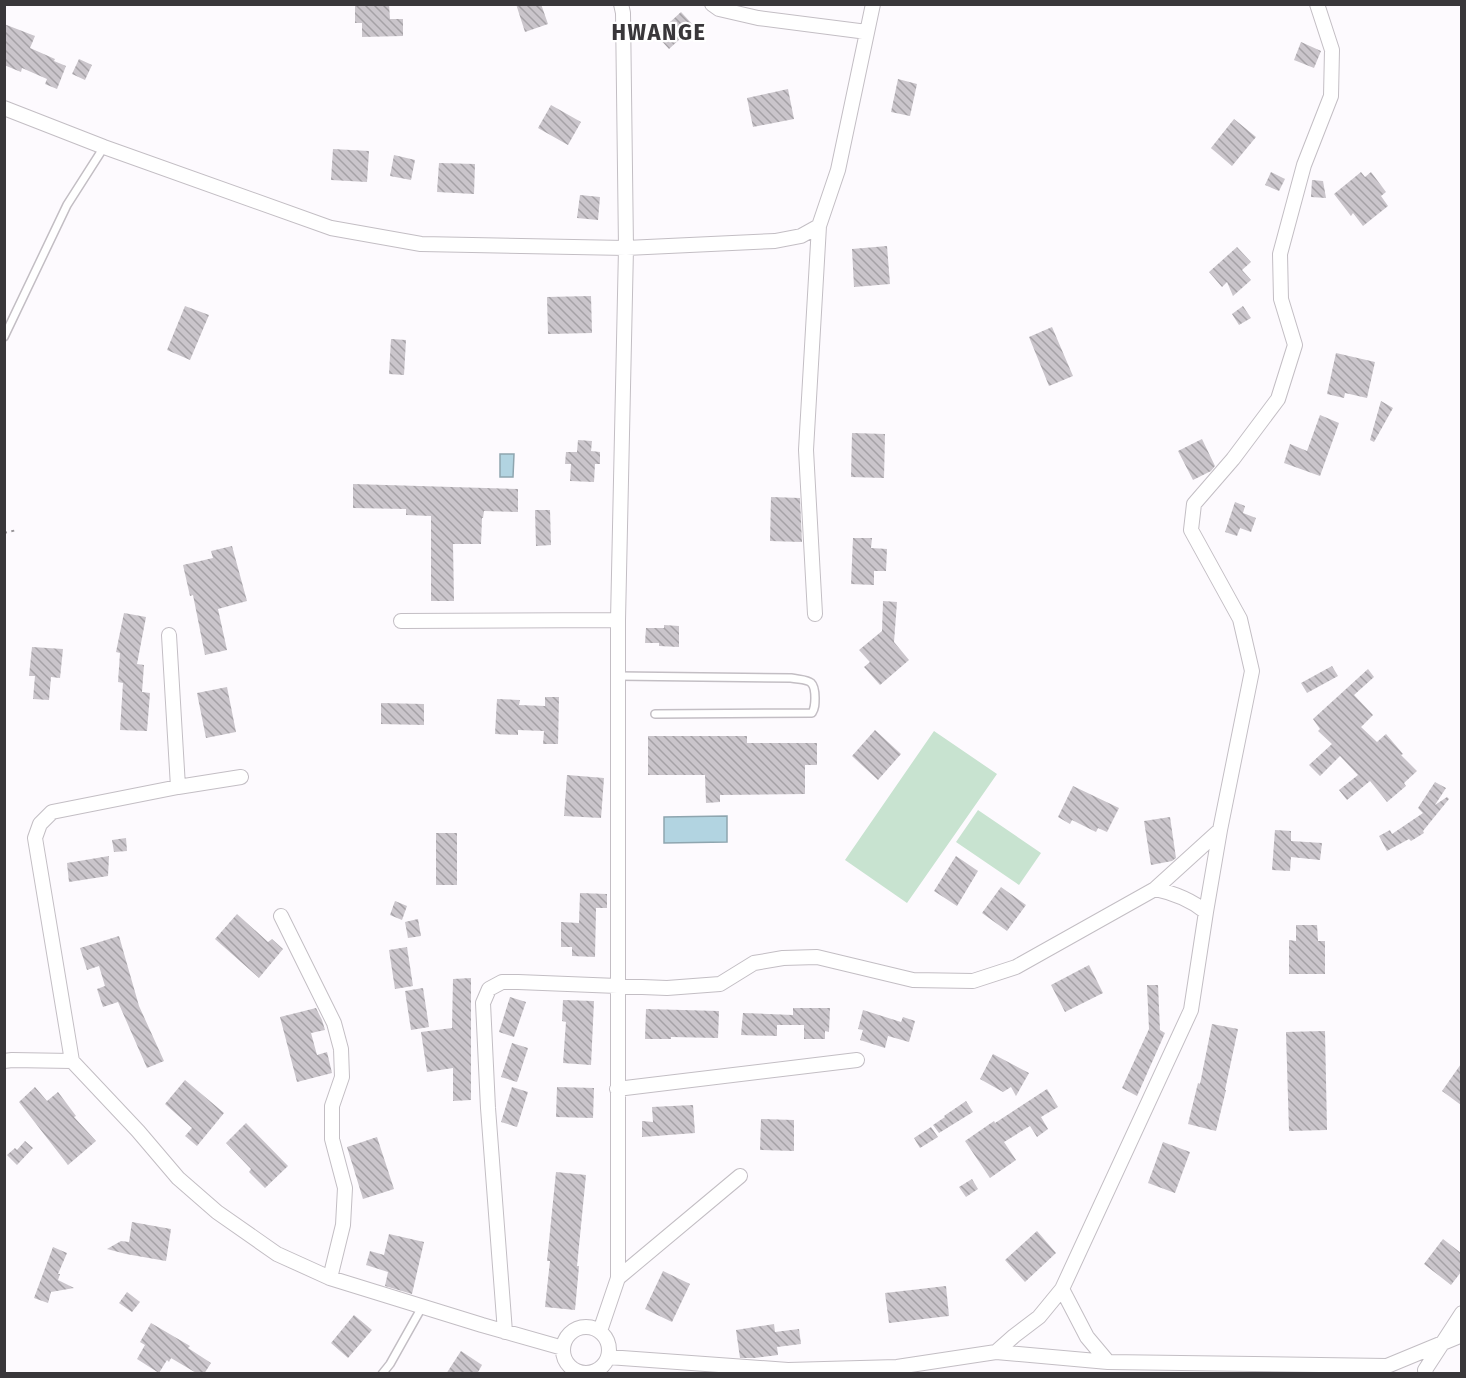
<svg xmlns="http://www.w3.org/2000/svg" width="1466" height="1378" font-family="'Fira Sans Condensed',sans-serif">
	<defs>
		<pattern id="building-back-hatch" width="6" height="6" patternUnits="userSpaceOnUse" patternTransform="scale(1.5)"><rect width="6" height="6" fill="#cac5cb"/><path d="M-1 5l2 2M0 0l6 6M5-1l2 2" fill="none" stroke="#a5a1a6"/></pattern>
	</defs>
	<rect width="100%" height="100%" fill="#fdfafe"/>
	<path fill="#c8e3d0" d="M934,731L997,774L907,903L845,860Z
		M978,810L1041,853L1019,885L956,842Z"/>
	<path fill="#b2d4e1" stroke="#8ea5af" stroke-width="1.5" d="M500,454H514L513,477H500Z
		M727,816V842L664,843V817Z"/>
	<path fill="url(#building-back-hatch)" d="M355,4H389L390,19H403V36L362,37V23H355Z
		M516,4H541L548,24L525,32Z
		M681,12L694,26L669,49L656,35Z
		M4,24L35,36L30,48L55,59L54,61L66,66L57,89L45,84L47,79L22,68L21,72L4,65Z
		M1301,42L1321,51L1314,68L1294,60Z
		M79,59L92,65L85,80L72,74Z
		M898,79L917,84L910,116L891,112Z
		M788,89L794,119L753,127L747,98Z
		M551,105L581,122L568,145L538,128Z
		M1234,119L1256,137L1232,166L1211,148Z
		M333,149L369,151L367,182L331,180Z
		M394,155L415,160L411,180L390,176Z
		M439,163L475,164L474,194L437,192Z
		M1271,172L1285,179L1279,191L1265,185Z
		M1361,172L1365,177L1371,172L1386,192L1381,196L1388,206L1363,226L1353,213L1351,216L1334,194Z
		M1312,180L1323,181L1326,198L1311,197Z
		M580,195L600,197L598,220L577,218Z
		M887,246L890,284L854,287L852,249Z
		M1237,247L1251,262L1242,270L1251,280L1233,296L1227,282L1222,287L1209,272Z
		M591,296L592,333L548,334L547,297Z
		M185,306L209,315L190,360L167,350Z
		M1243,306L1251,318L1239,325L1232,314Z
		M1052,327L1073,376L1049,386L1029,337Z
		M391,339L406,340L404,375L389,374Z
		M1336,353L1375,362L1367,398L1345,393L1344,398L1327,394Z
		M1381,401L1393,408L1374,442L1370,440Z
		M1320,415L1339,423L1320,476L1284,463L1290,444L1307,451Z
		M852,433L885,434L884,478L851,477Z
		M1202,439L1215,466L1211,471L1193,480L1178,451Z
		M578,440L592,441L591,451L600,452V464H595L594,482L570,481L571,464H565L566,452H577Z
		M353,484L518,489V512L484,511L483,518H482L481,544H453L454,601H431V516L406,515V509L353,508Z
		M771,497L800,498L802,542L770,541Z
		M1235,502L1245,506L1243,513L1256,518L1251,532L1240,528L1237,536L1225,532Z
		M535,510H550L551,545L536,546Z
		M853,538H872L871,548L887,549L886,571H874V585L851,584Z
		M232,546L247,601L218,609L227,650L205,655L193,595L190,596L183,565L213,558L211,551Z
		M883,601L897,602L894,642L909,660L880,685L864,667L870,662L859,650L882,631Z
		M124,613L146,617L137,664L144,665L142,692L150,693L147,731L120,730L123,683L118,682L120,653L116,652Z
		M664,625L679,626V647L659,646V643H645L646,628H664Z
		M32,647L63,649L60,678L51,677L49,700L33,699L35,676H29Z
		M1332,666L1338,676L1307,693L1301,683Z
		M1368,669L1374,677L1354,695L1373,715L1361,727L1377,742L1386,734L1403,754L1401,755L1417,771L1404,783L1406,786L1387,802L1370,781L1347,800L1339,790L1358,775L1340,756L1320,776L1309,765L1332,744L1318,731L1320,729L1313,719Z
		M227,687L236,732L206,738L197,693Z
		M545,697H559L558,744H543L544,731L518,730V735L495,734L497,699L520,700L519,705L545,706Z
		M381,703L424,704V725L381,724Z
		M875,730L901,754L878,780L852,756Z
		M648,736H747V743H817V765H805V794L720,795V802L706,803L705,775H648Z
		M567,775L604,778L601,818L564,816Z
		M1435,782L1446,788L1435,805L1447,797L1449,799L1423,831L1424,833L1411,841L1409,839L1387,851L1379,836L1390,830L1392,834L1423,813L1418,808Z
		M1073,786L1119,808L1107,832L1098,828L1096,832L1072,820L1070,824L1058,817Z
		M1170,817L1176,858L1172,861L1151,865L1144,821Z
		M1275,830L1291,831V841L1322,843L1320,860L1291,857L1290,871L1272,870Z
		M436,833H457V885H436Z
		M126,838L127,851L114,852L112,840Z
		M109,856L108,876L69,882L67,863Z
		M956,856L978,871L957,906L934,891Z
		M1001,887L1026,905L1007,931L982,913Z
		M580,893L607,894V908H596L595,957L572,956V947H561V922L579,923Z
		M395,901L407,906L402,920L390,915Z
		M237,914L268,942L272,939L283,949L259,978L215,939Z
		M418,919L421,936L408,938L405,922Z
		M1296,925H1317L1318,941H1325V974H1289V940L1296,941Z
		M119,936L139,1006L164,1061L147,1068L118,1002L103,1007L97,989L105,986L99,966L87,970L80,948Z
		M407,947L413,986L395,989L389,950Z
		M1089,965L1103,993L1065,1012L1051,985Z
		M471,978V1100L453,1101V1068L427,1072L421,1032L452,1028L453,979Z
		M1147,985H1158L1160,1030L1165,1033L1137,1096L1122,1088L1149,1029Z
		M423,988L429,1027L411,1030L405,991Z
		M510,997L526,1002L514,1037L499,1032Z
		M563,1000L594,1001L591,1065L563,1063L566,1022L562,1021Z
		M316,1008L322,1020L325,1030L311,1033L317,1055L327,1052L332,1073L297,1082L280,1017Z
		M793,1008H830L829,1032L825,1031V1039H804V1025H777V1036L741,1035L743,1013L793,1015Z
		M646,1009L719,1011L718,1038L671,1037V1039H645Z
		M863,1010L901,1022L903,1017L915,1021L909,1042L888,1036L885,1048L860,1040L863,1030L858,1029Z
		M1212,1024L1238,1029L1225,1090H1226L1216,1131L1188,1124L1198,1083L1200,1084Z
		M1325,1031L1327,1130L1289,1131L1286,1032Z
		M512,1043L528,1048L517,1082L501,1077Z
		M993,1054L1029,1073L1016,1096L1011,1087L1003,1092L980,1079Z
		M1461,1064V1105L1442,1091Z
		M185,1080L224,1113L197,1146L185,1136L192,1128L165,1104Z
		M35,1087L47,1101L58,1092L76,1116L74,1117L96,1141L68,1165L19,1102Z
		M512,1087L528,1092L517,1127L501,1122Z
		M557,1087L594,1088L593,1118L556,1117Z
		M1047,1089L1058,1107L1041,1117L1048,1129L1037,1137L1030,1126L1004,1142L1016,1160L990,1178L965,1141L994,1121L995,1123Z
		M966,1101L973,1112L939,1133L933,1125L945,1117L944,1116Z
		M693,1105L695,1133L642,1137V1121L653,1122L652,1107Z
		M761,1119L794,1120V1151L760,1150Z
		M246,1123L288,1166L265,1188L249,1172L251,1169L226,1143Z
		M931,1127L938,1137L920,1148L914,1138Z
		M377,1137L394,1189L363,1199L347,1147Z
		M25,1141L33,1148L17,1165L7,1155L15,1148L17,1150Z
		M1163,1142L1190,1152L1175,1193L1148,1183Z
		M556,1172L586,1175L577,1266H579L575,1310L545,1307L550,1261H547Z
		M972,1179L978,1189L966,1197L959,1187Z
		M132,1222L171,1229L166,1261L126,1254L107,1249L121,1241L129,1242Z
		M1037,1231L1056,1253L1025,1282L1005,1260Z
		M389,1234L424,1242L412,1294L385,1286L388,1272L366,1265L370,1251L384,1255Z
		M1443,1239L1461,1253V1272L1451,1285L1424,1264Z
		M53,1247L67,1253L58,1274H60L58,1280L74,1288L51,1292L48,1303L34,1298Z
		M663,1271L690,1284L672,1322L645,1309Z
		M946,1286L949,1316L889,1323L885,1293Z
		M127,1292L140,1302L132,1312L119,1303Z
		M354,1315L372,1330L348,1358L331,1343Z
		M151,1323L190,1346L188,1348L211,1363L204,1374H198L171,1358L169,1362L167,1360L159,1373L137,1359L145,1345L140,1342Z
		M774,1324L775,1332L799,1329L801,1344L777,1347L778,1355L754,1358H740L736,1330Z
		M461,1351L482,1365L477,1374H446Z"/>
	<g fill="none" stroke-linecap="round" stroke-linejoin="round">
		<g stroke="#c3bec4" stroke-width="10">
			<path id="service" d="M4,337L67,205L104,147
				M618,676L791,678C808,681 815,678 815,698C815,704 815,708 812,713L655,714
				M382,1374L390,1364L422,1307"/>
		</g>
		<g stroke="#c3bec4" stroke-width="16">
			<path id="minor" d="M712,4L719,9L758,18L867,32
				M4,108L104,147L331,228L421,244L626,248L775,241L801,236L819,226L838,170L873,4
				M815,614L806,450L819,226
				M401,621L618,620
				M169,635L178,787
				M1155,889C1174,893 1190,899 1206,912
				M281,916L334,1023L341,1049L342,1077L332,1106V1139L345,1188L343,1225L330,1278
				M4,1061L12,1060L72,1061L138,1131L178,1178L217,1212L277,1254L330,1278L482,1325L563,1348
				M72,1061L35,838L40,824L52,812L178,787L241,777
				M617,1089L857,1060
				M618,1278L740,1176
				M1062,1289L1087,1337L1108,1362
				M563 1350a23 23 0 1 1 46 0a23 23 0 1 1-46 0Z
				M600,1331L618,1278V620L626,248L623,13L621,4
				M505,1332L488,1108L483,1003L489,989L502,982H518L667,988L720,984L754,963L783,958L817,957L913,980L973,981L1016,967L1155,889L1220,830
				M996,1352L1014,1336L1039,1317L1062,1289L1191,1010L1206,912L1220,830L1252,671L1240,619L1191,530L1194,504L1233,459L1278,399L1295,345L1281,299L1280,254L1304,165L1331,96L1332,50L1317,4
				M608,1357L788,1370L897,1367L996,1352L1108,1362L1387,1366L1462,1335
				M1426,1374L1425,1370L1462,1313"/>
		</g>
		<path stroke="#989599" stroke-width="2" stroke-dasharray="3 4.5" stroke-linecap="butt" d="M4,533L17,530"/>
		<use href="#service" stroke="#fff" stroke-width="7"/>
		<use href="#minor" stroke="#fff" stroke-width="14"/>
	</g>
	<g text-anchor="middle" stroke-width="4.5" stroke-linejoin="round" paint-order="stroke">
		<g font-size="24" font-weight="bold" letter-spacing="1.5" fill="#39373a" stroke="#fff">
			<text x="659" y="40">HWANGE</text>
		</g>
	</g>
	<rect width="1466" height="1378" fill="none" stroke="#39373a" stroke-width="12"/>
</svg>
